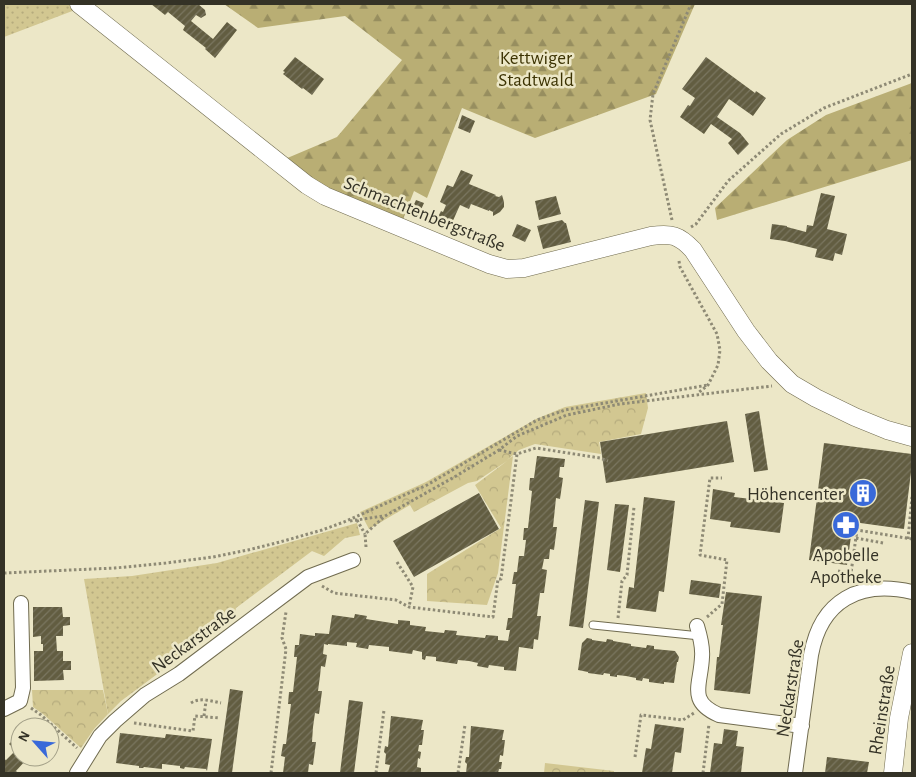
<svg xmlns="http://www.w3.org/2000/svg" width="916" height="777" font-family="'Alegreya Sans',sans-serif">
	<defs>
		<pattern id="grass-dots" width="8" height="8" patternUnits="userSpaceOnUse" patternTransform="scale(1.25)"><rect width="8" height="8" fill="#d2c791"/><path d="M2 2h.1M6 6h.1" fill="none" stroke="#b5ab7d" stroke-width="1.8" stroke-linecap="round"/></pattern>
		<pattern id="forest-firs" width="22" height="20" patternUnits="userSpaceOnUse" patternTransform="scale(1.25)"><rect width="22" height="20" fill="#b9ae74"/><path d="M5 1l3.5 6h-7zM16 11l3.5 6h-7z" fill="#978e5f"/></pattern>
		<pattern id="park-crowns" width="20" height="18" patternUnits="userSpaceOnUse" patternTransform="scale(1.25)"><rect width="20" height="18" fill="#d2c791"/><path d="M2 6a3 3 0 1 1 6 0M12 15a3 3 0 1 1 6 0" fill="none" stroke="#b5ab7d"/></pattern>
		<pattern id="building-hatch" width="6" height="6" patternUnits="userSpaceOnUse" patternTransform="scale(1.25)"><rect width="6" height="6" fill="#625d41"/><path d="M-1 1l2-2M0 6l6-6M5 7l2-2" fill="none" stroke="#7a7660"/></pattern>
	</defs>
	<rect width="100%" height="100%" fill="#ece7c7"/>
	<path fill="url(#grass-dots)" d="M4,4H68L75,10L4,37Z
		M357,523L360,535L345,538L324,556L312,551L236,608L234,617L121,701L108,714L84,579L132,576L217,563Z"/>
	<path fill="url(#forest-firs)" d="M224,4H695L656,94L535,138L462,108L427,198L414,191L402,222L326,191L285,159L337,137L402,60L345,16L258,28Z
		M912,83V160L717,220L715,208L787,140L826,115Z"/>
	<path fill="url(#park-crowns)" d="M646,393L648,408L641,434L599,442L601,454L535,444L519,450L507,460L513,456L498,573L487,605L427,601V574L501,528L475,485L507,461L477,481L468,483L414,512L410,505L369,529L360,512L426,482L536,419L565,407Z
		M32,690H103L108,714L94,729L81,748L43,714L33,707Z
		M545,763L614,771V773H544Z"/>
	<path fill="url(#building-hatch)" d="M151,4H198L205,10L206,15L201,18L196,15L191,21L213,39L227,22L237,30L215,58L205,49L206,48L183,30L185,26L168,12L165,15Z
		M295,57L324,79L312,95L303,88L302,89L283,74L285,72L283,71Z
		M706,57L755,93L756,91L766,98L753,116L729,99L717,117L740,133L749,144L738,155L728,143L732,139L711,124L704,134L680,117L688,105L690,106L695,98L682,89Z
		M462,115L475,121L470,133L458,128Z
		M461,170L473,175L469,184L496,195L495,196L499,197L502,195L504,202V207L500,212L493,216V212L489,210V211L471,204L469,209L460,205L451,225L437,219L441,211L443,212L446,205L440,202L447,185L453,187Z
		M821,193L835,196L827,229L847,234L842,255L835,253L833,261L815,257L817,249L785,241L770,239L772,224L787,226V227L806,232L807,225L813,226Z
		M556,196L561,214L539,220L535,201Z
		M416,200L424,203L420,212L412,209Z
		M562,220L565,223H566L571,242L543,249L537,226Z
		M517,224L531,230L525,242L512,236Z
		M759,411L768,470L754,472L745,414Z
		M727,421L734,462L606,483L600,442Z
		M824,443L912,454V464L904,529L853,522L847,565L809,560Z
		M537,456L565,459L564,467H560L559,477L563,478L560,499L556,498L553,527H557L554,550L550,549L549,559H544L542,569L547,570L544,593H540L537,616H541L538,640L534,639L533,649L519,647L516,671L504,670V667L489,665L488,668L477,666L478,663L469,661L458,660L457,664L436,661V657L426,656L425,660L422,659V652L413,650L412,654L389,651V647L369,645L368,649L356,647L357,643L347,642V646L328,644V645L324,644L323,654L327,655L325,667L321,666L320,676L318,691H322L319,714L315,713L313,727L312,742H316L313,765L309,764L308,773H283L285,757L281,756L283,744H286L291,704H288L289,692H293L297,657H294L295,645H299L300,634L315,636V633L329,634L332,615L354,618L355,614L367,616L366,619L398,624V620L410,621V625L426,627L425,631L444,633L445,630L457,631L456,635L485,638L486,635L498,636V640L508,641L510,630H506L508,618H512L516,584H512L514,572H517L519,556H524L526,540H523L524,528H528L532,491L529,490L530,478H534Z
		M713,489L735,493L734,497L784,503L780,533L730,527L731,522L710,519Z
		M479,493L499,529L414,577L393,541Z
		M644,497L675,501L664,592L659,591L656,612L626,608L629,587L634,588V586Z
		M585,500L599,502L583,628L569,626Z
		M615,504L629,505L620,572L607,570Z
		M691,580L721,584L719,598L689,594Z
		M726,592L762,596L750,694L714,690L717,657H719L723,625H721Z
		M33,607H62L63,617H70V625L63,626V636H56L57,651H63V661H71V670H63L64,680L34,681V651H43V644H41V636L33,637Z
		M587,638L592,639V640L606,642L607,639L613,640V641L631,644V646L646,648L647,645L654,646V649L675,651L679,657L678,662H677L674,683L664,682V684L649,682V679L643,678L642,681L636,680V678L626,676L617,675V677L610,676V674L604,673L603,675L588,673V672L578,670L582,643Z
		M230,689L243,691L232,773H218Z
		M349,700L363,702L354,773H340Z
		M391,716L423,720L421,730H424L422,745H419L418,751L421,752L420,759L418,758L417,767L421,768V773H388L390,765L385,764L386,754L384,752L385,746L388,747Z
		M655,724L684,728L681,753L675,752L672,773H642L646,748L651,749Z
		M471,726L504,730L502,740H505L503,756L500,755L499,762H502L501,769H499L498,773H466L467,764L465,762L466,757H469Z
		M724,729L738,731L736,746L744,747L741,773H710L714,743L722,744Z
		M20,733V757H31L27,761L26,760L16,771L17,772L15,773H4V759L6,760L16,750L9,744Z
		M120,733L165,738L166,734L212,739L207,771L206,769L185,767L184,769L180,768V766L163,764H162V769L144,767L143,768H139V766L116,763Z
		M827,757L869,762L867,773H825Z"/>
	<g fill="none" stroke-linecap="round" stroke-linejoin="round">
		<g stroke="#706b4f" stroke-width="9">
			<path id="service" d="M593,625L700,636"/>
		</g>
		<g stroke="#706b4f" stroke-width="16">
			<path id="minor" d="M697,626C700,636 703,647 702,657C701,685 687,701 719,715L802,726
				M4,709L20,701L23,688L21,603
				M77,773L100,736L115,721L145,695L179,674L308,577L353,560
				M795,773L811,655C821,600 860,580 912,592"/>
		</g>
		<g stroke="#706b4f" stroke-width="19">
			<path id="tertiary" d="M79,4L307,185L325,196L489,264L507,269L524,268L651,236C671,233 679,235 693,250L746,331L769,361L792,384L816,398L855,417L887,430L912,437
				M893,773L899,718L912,653"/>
		</g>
		<path stroke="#8e8a75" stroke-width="3" stroke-dasharray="2.5 2.5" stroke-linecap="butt" d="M672,220L650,120L653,94L691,4
			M691,227L696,224L728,181L781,134L824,108L912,74
			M679,261L680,267L717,334L720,350L718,365L708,385L698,393
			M499,450L517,454
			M357,520L365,534
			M350,521L383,516
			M856,538L883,543
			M908,539L912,497
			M366,547L365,534L385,516L456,476L499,450L517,436L567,415L620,404L772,386
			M397,562L413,587L409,607
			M838,571L851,573L857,530L912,539
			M4,573L115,568L166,563L213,557L248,550L280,542L322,530L344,522L427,485L537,420L565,410L708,385
			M322,586L334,593L396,600L409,607L493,617L498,579H501L517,454L536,448L600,458L608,461
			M707,617L722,604L727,560L700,555L710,478H722
			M618,618L622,581L627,575L634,507
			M191,703C200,697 211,701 221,703
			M31,708L41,715L77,748
			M204,716L206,701
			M134,723L193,731L195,716L220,718
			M635,757L641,715L683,720L694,713
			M271,773L286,649L282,638L286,612
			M376,773L384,710
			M458,773L465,725
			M703,773L709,724"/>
		<use href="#service" stroke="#fff" stroke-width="7"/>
		<use href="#minor" stroke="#fff" stroke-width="14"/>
		<use href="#tertiary" stroke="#fff" stroke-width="18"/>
	</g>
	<defs>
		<g id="building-disc" transform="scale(1.4375)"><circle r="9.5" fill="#3969d9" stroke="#ece7c7"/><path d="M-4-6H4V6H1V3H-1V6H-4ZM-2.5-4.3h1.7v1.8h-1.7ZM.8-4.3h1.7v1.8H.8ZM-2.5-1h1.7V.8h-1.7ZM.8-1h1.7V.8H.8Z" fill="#fff"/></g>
		<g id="pharmacy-disc" transform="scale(1.4375)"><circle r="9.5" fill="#3969d9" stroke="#ece7c7"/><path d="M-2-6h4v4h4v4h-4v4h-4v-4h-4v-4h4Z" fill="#fff"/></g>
	</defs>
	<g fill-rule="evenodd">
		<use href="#building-disc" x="863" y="493"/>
		<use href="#pharmacy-disc" x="846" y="525"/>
	</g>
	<g text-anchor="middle" stroke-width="5" stroke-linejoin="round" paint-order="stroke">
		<g font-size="19" fill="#3c3303" stroke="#ece7c7">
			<text x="536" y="64">Kettwiger<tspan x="536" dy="22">Stadtwald</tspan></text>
		</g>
		<g font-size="19" fill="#343226" stroke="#ece7c7">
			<text transform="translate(425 213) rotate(22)" y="7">Schmachtenbergstraße</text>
			<text transform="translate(193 639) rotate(-36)" y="7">Neckarstraße</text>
			<text transform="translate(789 688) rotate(-81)" y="7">Neckarstraße</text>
			<text transform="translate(881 710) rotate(-81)" y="7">Rheinstraße</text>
		</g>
		<g font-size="19" fill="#343226" stroke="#ece7c7" text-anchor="end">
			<text x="844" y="500">Höhencenter</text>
			<text x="846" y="561" text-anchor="middle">Apobelle<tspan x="846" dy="22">Apotheke</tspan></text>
		</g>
	</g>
	<rect width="916" height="777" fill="none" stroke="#343226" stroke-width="10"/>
	<g transform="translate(35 742) rotate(297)"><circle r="24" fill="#ece7c7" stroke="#a29f87"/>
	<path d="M0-4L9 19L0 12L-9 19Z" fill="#3969d9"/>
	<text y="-8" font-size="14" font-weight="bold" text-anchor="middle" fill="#343226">N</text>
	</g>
</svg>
